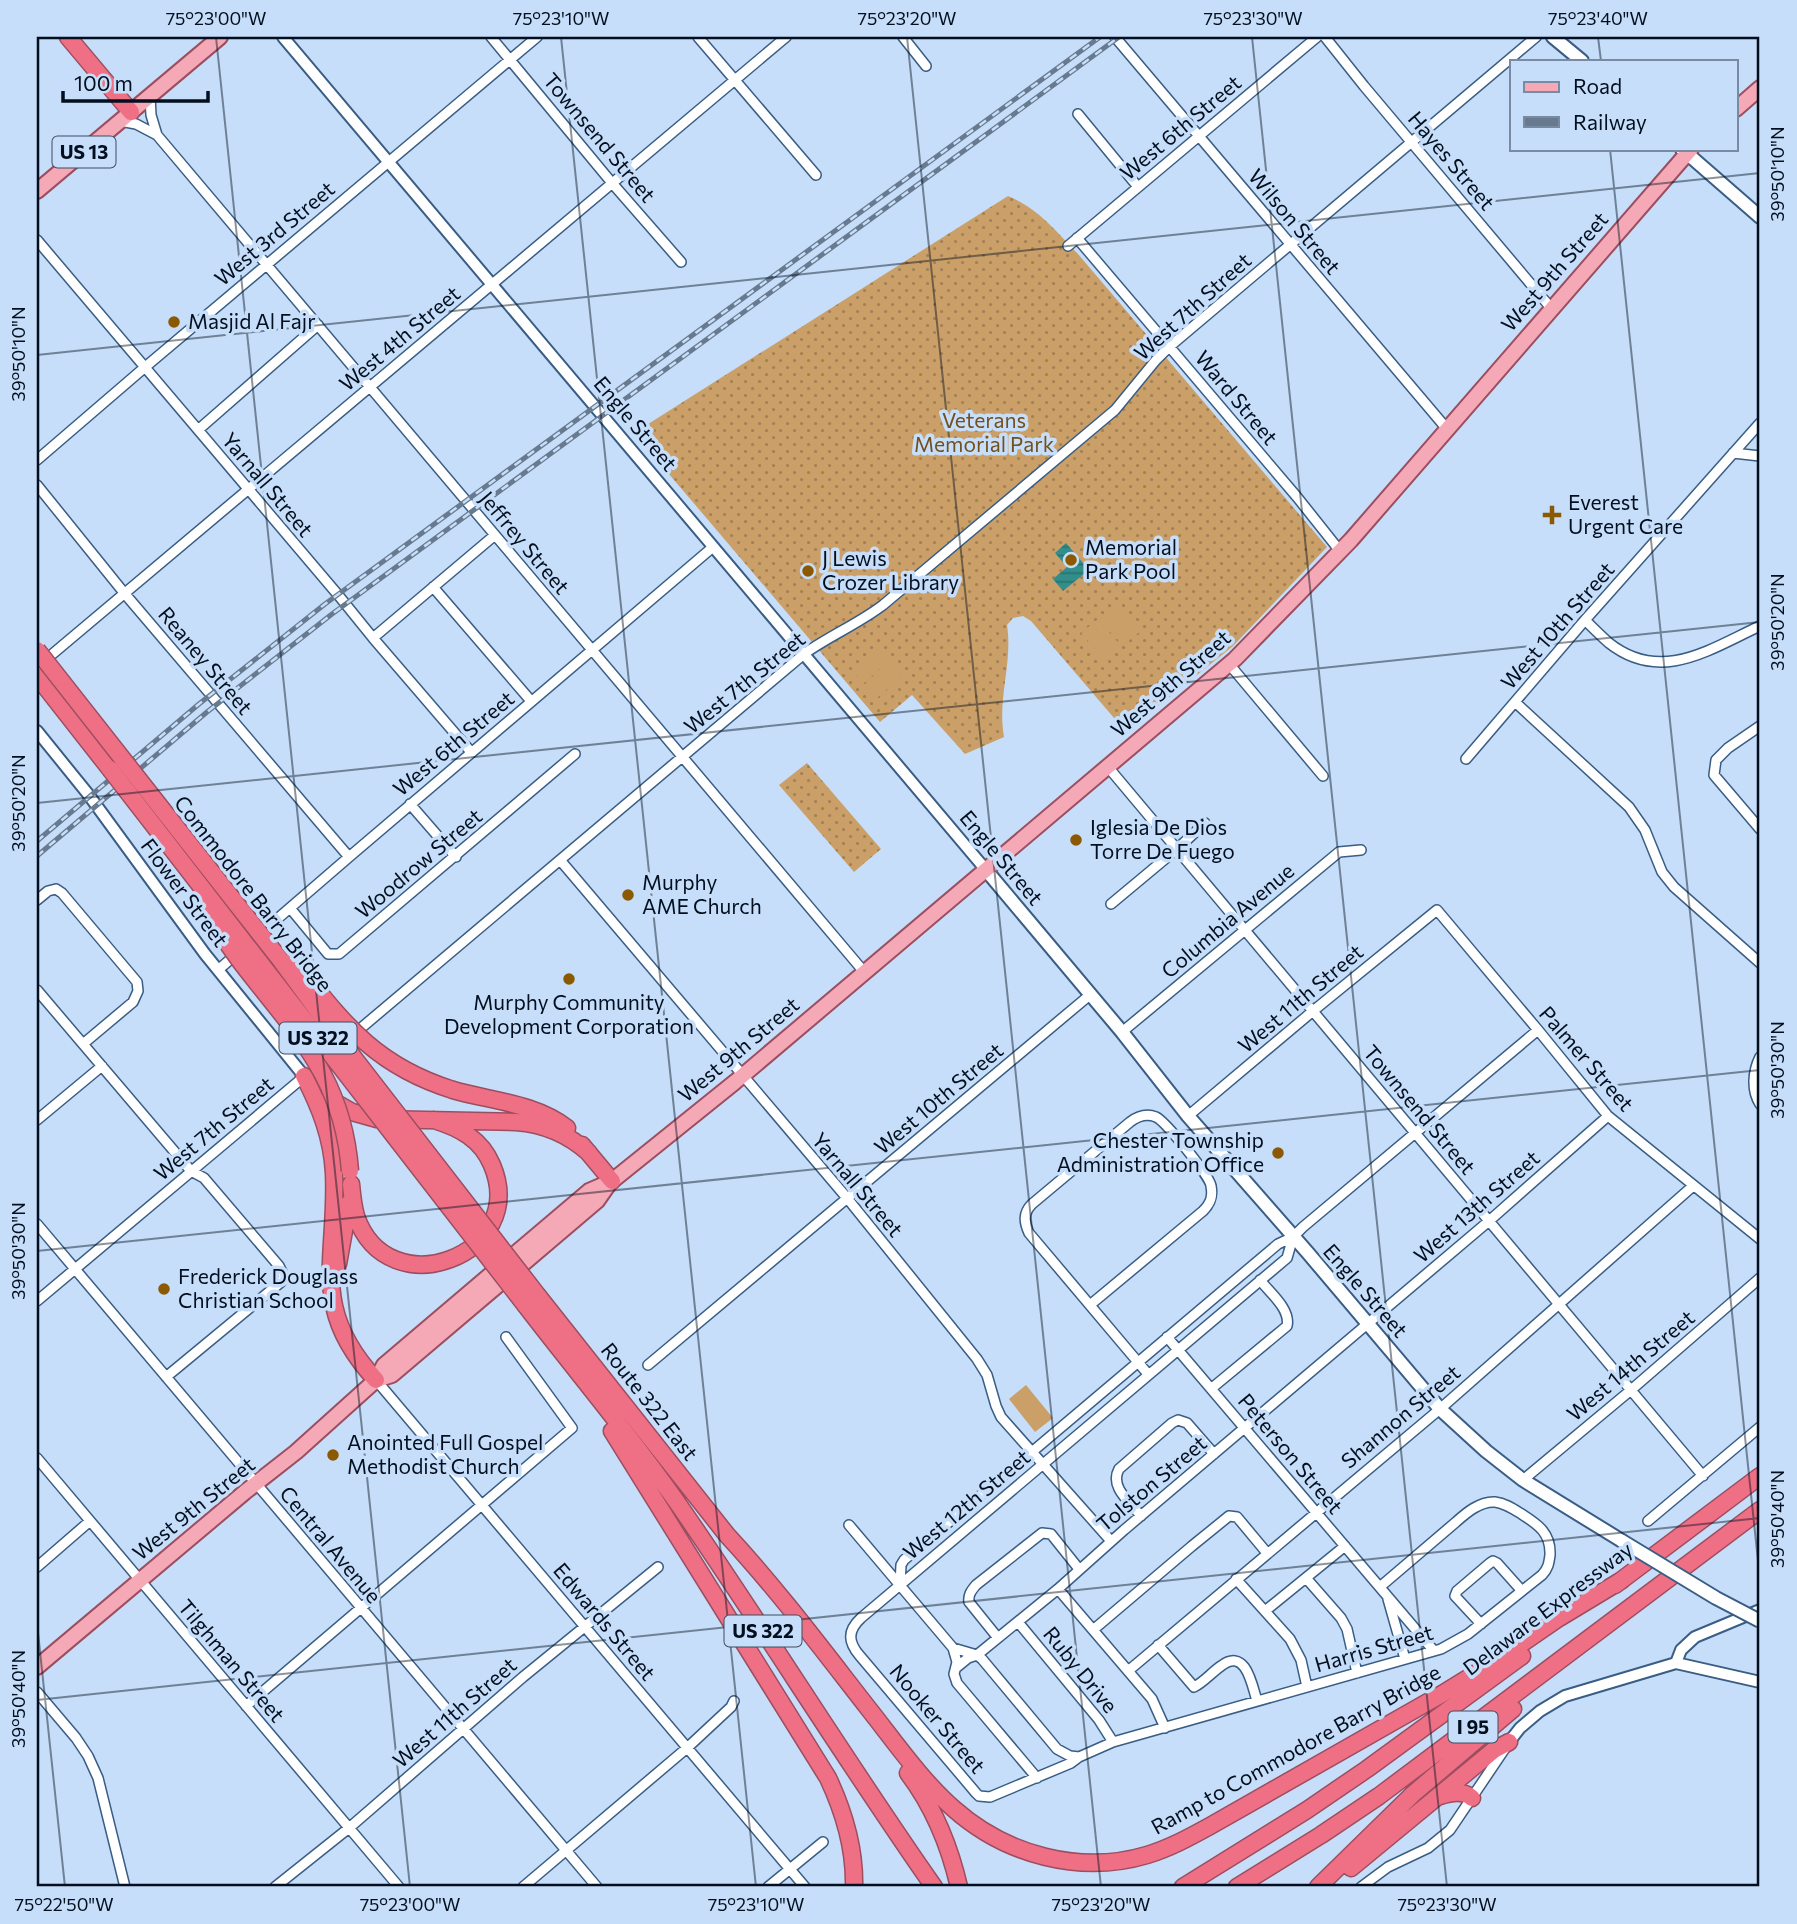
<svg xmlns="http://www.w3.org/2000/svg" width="1797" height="1924" font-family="Commissioner,sans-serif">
	<defs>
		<pattern id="grass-dots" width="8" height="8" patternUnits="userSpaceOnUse" patternTransform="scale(1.75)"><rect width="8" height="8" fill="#cb9f68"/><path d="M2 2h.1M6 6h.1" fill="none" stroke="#a38055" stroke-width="1.8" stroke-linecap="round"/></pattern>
		<pattern id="water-rules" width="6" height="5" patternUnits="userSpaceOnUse" patternTransform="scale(1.75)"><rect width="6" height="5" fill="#328e8b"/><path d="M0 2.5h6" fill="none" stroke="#287271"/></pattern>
	</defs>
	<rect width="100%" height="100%" fill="#c6def9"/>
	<path fill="url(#grass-dots)" d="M1008,196C1039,209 1055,230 1078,254L1327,547L1233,646L1126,732L1031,621L1023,616L1013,618L1007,625C1013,663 997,698 1004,737L965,754L912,695L880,722L634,433Z
		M807,763L881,849L854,872L779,785Z"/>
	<path fill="#cb9f68" d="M1118,602L1142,630L1125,644L1102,616Z
		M1098,619L1122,647L1105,661L1081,633Z
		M879,649L889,661L863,684L853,672Z
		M892,664L902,676L876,699L866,686Z
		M1026,1385L1053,1418L1035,1432L1009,1399Z"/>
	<path fill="url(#water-rules)" d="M1066,543L1089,570L1063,591L1053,579L1067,567L1055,553Z"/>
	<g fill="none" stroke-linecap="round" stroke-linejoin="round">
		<g stroke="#395d84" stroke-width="12">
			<path id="minor" d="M491,37L612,183L681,262
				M698,37L816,175
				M903,37L926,66
				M1115,37L1447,429
				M1325,37L1364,86L1551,308
				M150,96L151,115L157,135
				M1078,114L1138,187
				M120,121L136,124L157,135L865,973
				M1077,238L1297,497L1340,551
				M37,240L339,596L373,638L471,752
				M1068,246L1317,37
				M198,430L318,325
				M1733,453L1760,456
				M37,460L144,368L537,37
				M37,485L125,594L349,857
				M433,587L531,701
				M1585,620C1593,628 1601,636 1609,643C1661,684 1710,649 1760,626
				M373,638L495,535
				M1229,664L1323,776
				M37,667L786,37
				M1515,702L1629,807L1645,830L1662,872L1674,887L1760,963
				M1760,726L1728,748L1716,760L1714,775L1760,829
				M1466,759L1585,620L1760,423
				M1108,767L1703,1476
				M410,804L456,857
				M560,860L847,1198L977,1359L987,1375L996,1406L1001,1417L1111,1541
				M37,900L48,891L56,889L62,893L137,982L138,991L133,1002L83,1044
				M1111,904L1177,849L1205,823
				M290,908L328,954H339L575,754
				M218,970L349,857L713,547
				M37,990L191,1171L204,1178L279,1266L284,1276L281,1282L166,1377
				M1122,1032L1339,852L1361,850
				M354,1034L804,654C829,636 858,624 883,605L1115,410L1156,360L1169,347L1536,37
				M1760,1057C1753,1071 1751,1090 1760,1104
				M1188,1116L1313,1011L1437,910L1538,1030L1608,1116L1760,1239
				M37,1120L102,1066
				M37,1224L597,1887
				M1293,1237L1287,1258L861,1618C847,1631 848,1642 860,1656L976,1793L979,1796L990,1797L1071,1763L1079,1757L1113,1742L1441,1649L1468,1634L1542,1575C1548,1569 1549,1563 1550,1555C1551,1532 1537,1524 1520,1513C1512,1508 1504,1503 1495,1502C1480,1501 1466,1513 1456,1522L1381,1586
				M37,1301L306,1075
				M1090,1305L1203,1211C1211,1203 1213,1196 1211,1186C1210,1176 1165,1121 1156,1117C1146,1113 1138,1116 1130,1122L1032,1204C1023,1213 1024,1222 1029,1233L1148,1374
				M1167,1337L1434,1651
				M648,1365L1091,994
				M376,1380L805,1887
				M1212,1388L1287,1326C1291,1309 1269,1292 1260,1280
				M37,1458L399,1887
				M1523,1480L1631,1390L1760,1278
				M1141,1516C1130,1502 1109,1487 1119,1469L1172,1423L1178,1420L1187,1423L1214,1454
				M1648,1521L1760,1427
				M849,1525L953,1648L957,1662L954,1674L957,1683L1037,1778
				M37,1567L90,1521
				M1306,1578L1341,1618L1347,1629L1357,1673
				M1236,1579L1290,1639L1301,1660L1307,1687
				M900,1585L901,1565L904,1560L1278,1244L1293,1237L1303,1227L1538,1030
				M1058,1589L1152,1699L1165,1728
				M1388,1599L1405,1659
				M1265,1611L1345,1546
				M1018,1622L1099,1720L1113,1742
				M1481,1624L1455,1596L1457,1591L1490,1563L1493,1561L1497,1563L1522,1591
				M1093,1630L1192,1546L1229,1516L1237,1517L1267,1553
				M998,1638L969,1602C968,1595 971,1591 976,1585L1042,1533L1051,1534L1079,1569
				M1158,1645L1194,1687C1204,1682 1211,1673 1221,1666C1246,1647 1252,1685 1257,1701
				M953,1648L977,1655L982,1659L1057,1749L1070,1756L1079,1757
				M957,1667L968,1658L977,1655L1058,1589L1124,1530L1489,1221L1608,1116
				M1128,1671L1440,1409L1693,1186
				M37,1692L76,1738L88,1756L98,1778L125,1887
				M246,1706L572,1428L506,1337
				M275,1887L349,1828L523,1677L658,1567
				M523,1887L687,1748L731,1707L734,1701
				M768,1887L823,1842
				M1361,1887L1388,1867L1428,1848L1450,1830L1506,1747"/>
		</g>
		<g stroke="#395d84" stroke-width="14">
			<path id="tertiary" d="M283,37L986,870
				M37,731L88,794L205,954L304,1076
				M1676,1663L1681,1650L1695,1637L1760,1610
				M1509,1742L1520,1728L1540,1711L1565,1696L1676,1663L1760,1682"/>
		</g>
		<g stroke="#395d84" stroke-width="16">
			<path id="secondary" d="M1553,37L1582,61
				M1682,149L1760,217
				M986,870L1122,1032L1188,1116L1308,1253L1440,1409L1486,1451L1523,1480L1622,1541"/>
		</g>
		<g stroke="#9c4e61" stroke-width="18">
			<path id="primary" d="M1736,109L1760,88
				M37,191L220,37
				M376,1380L392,1375L597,1201L611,1181
				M37,1667L245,1492L296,1452L376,1380L384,1365L589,1191L612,1181L735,1082L1235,659L1351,540L1691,149"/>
		</g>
		<g stroke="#9c4e61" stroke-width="19">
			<path id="motorway" d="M68,37L131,112
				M37,676L110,769
				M304,1076C320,1107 332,1137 334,1173C338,1259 308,1307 376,1380
				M453,1090C491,1101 535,1103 567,1128
				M329,1099L352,1112L377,1119L516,1122C544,1124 568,1134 589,1153
				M582,1145L612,1181
				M351,1184C352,1195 353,1206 356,1216C388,1309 530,1255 492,1165C481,1139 460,1128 434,1120
				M338,1264L349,1203
				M538,1296L727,1535C777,1589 822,1649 868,1708C895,1742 921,1780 954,1809C1006,1855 1080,1875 1147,1855C1170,1848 1190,1837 1210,1826L1442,1694L1502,1657L1559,1618L1622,1580
				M526,1306C578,1374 633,1438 681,1508C767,1633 847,1763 934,1887
				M612,1431L828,1778C844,1812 855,1849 854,1887
				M1615,1585L1760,1476
				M908,1773C933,1806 950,1848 959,1887
				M1440,1796C1451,1793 1463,1790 1472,1798
				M1351,1868L1494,1750L1509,1742
				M1183,1887L1307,1810L1367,1769L1522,1656
				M1237,1887L1321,1835L1379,1796L1760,1510
				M1318,1887L1413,1794L1513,1709"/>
		</g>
		<use href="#minor" stroke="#fff" stroke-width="9"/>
		<use href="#tertiary" stroke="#fff" stroke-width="10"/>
		<use href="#secondary" stroke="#fff" stroke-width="12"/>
		<use href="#primary" stroke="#f5a9b6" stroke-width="14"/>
		<use href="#motorway" stroke="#ef7085" stroke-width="16"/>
		<g stroke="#687a8f" stroke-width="5">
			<path id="rail" d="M37,841L199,704L325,604L1100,37
				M37,856L207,712L332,614L1119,37"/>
		</g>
		<use href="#rail" stroke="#c6def9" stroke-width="2.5" stroke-dasharray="8" stroke-linecap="butt"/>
		<g stroke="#395d84" stroke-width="16" stroke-linecap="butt">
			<path id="secondary-bridge" d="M1622,1541L1716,1598L1760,1621"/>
		</g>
		<g stroke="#9c4e61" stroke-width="19" stroke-linecap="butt">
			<path id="motorway-bridge" d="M37,650L279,958L326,1022L538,1296
				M110,769L526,1306
				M198,899C213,921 227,944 243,965C297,1035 343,1077 350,1171
				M293,960C343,1022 373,1065 453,1090"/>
		</g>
		<use href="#secondary-bridge" stroke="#fff" stroke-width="12"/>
		<use href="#motorway-bridge" stroke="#ef7085" stroke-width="16"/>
	</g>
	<path fill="none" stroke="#030f1f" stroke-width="2" stroke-opacity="0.45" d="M216,37L410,1887M561,37L756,1887M907,37L1101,1887M1252,37L1447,1887M1598,37L1601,61M1610,149L1760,1580M37,355L1760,173M37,803L1760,622M37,1251L1760,1070M37,1623L65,1887M37,1700L1760,1518"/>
	<g fill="#8a5901" stroke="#c6def9" stroke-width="2.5">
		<circle cx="174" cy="322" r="7"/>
		<path d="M1548.5 504.5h7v7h7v7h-7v7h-7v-7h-7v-7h7z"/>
		<circle cx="1071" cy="560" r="7"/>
		<circle cx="808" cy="571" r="7"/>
		<circle cx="1076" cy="840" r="7"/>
		<circle cx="628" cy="895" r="7"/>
		<circle cx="569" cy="979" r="7"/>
		<circle cx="1278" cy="1153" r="7"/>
		<circle cx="164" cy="1289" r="7"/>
		<circle cx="333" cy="1455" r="7"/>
	</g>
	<g text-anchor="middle" stroke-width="7" stroke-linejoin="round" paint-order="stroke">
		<g fill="#c6def9" stroke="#3e4d60" stroke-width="2">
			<rect x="52.5" y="136.5" width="63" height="31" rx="5"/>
			<rect x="279.5" y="1022.5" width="77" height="31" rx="5"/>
			<rect x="724.5" y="1615.5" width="77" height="31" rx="5"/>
			<rect x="1448.5" y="1711.5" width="49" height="31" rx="5"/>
		</g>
		<g font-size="19" font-weight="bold" fill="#030f1f">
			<text x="84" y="159">US 13</text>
			<text x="318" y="1045">US 322</text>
			<text x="763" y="1638">US 322</text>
			<text x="1473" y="1734">I 95</text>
		</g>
		<g font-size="21" fill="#030f1f" stroke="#c6def9">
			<text transform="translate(1181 128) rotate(-40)" y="7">West 6th Street</text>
			<text transform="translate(599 138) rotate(50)" y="7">Townsend Street</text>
			<text transform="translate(1451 161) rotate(50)" y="7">Hayes Street</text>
			<text transform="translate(1294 222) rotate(50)" y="7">Wilson Street</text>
			<text transform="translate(275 234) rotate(-40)" y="7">West 3rd Street</text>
			<text transform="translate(1555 272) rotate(-49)" y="7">West 9th Street</text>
			<text transform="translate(1193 307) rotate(-42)" y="7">West 7th Street</text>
			<text transform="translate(400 339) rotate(-40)" y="7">West 4th Street</text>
			<text transform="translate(1236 398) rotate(50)" y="7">Ward Street</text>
			<text transform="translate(635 424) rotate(50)" y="7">Engle Street</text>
			<text transform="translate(267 485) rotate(50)" y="7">Yarnall Street</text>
			<text transform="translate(524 543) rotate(50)" y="7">Jeffrey Street</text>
			<text transform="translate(1558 626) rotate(-49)" y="7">West 10th Street</text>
			<text transform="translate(205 661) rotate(50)" y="7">Reaney Street</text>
			<text transform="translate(745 683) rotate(-39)" y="7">West 7th Street</text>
			<text transform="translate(1171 684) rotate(-41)" y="7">West 9th Street</text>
			<text transform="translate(454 744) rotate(-40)" y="7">West 6th Street</text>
			<text transform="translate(1001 858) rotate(50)" y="7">Engle Street</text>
			<text transform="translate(419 864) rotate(-40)" y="7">Woodrow Street</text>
			<text transform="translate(184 893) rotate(53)" y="7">Flower Street</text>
			<text transform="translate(253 894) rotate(52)" y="7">Commodore Barry Bridge</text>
			<text transform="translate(1228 921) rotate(-40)" y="7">Columbia Avenue</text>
			<text transform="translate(1301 999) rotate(-40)" y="7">West 11th Street</text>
			<text transform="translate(739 1050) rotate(-40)" y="7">West 9th Street</text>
			<text transform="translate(1586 1059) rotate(49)" y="7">Palmer Street</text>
			<text transform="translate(939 1099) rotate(-40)" y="7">West 10th Street</text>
			<text transform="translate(1419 1110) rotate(50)" y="7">Townsend Street</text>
			<text transform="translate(214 1129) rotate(-40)" y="7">West 7th Street</text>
			<text transform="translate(857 1185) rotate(50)" y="7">Yarnall Street</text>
			<text transform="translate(1477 1207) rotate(-41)" y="7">West 13th Street</text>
			<text transform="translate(1365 1291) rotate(49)" y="7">Engle Street</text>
			<text transform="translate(1631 1366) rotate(-40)" y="7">West 14th Street</text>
			<text transform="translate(649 1402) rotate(52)" y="7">Route 322 East</text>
			<text transform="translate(1401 1417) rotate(-40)" y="7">Shannon Street</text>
			<text transform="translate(1290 1454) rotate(50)" y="7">Peterson Street</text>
			<text transform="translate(1152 1484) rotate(-40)" y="7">Tolston Street</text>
			<text transform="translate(967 1505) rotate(-40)" y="7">West 12th Street</text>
			<text transform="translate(194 1509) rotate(-39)" y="7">West 9th Street</text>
			<text transform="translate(330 1545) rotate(50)" y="7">Central Avenue</text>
			<text transform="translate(1548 1609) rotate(-37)" y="7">Delaware Expressway</text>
			<text transform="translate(604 1622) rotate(50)" y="7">Edwards Street</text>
			<text transform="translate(1374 1649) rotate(-16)" y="7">Harris Street</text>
			<text transform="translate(231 1661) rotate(50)" y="7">Tilghman Street</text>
			<text transform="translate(1080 1670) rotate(51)" y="7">Ruby Drive</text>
			<text transform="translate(455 1713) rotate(-41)" y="7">West 11th Street</text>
			<text transform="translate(937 1719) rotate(50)" y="7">Nooker Street</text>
			<text transform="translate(1296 1750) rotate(-29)" y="7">Ramp to Commodore Barry Bridge</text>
		</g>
		<g font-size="21" fill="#030f1f" stroke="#c6def9" text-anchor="start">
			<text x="188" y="329">Masjid Al Fajr</text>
			<text x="1568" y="510">Everest<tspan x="1568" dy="24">Urgent Care</tspan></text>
			<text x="1085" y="555">Memorial<tspan x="1085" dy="24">Park Pool</tspan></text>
			<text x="822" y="566">J Lewis<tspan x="822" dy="24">Crozer Library</tspan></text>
			<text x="1090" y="835">Iglesia De Dios<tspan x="1090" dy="24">Torre De Fuego</tspan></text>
			<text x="642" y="890">Murphy<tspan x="642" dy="24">AME Church</tspan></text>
			<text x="569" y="1010" text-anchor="middle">Murphy Community<tspan x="569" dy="24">Development Corporation</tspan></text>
			<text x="1264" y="1148" text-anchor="end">Chester Township<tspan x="1264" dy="24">Administration Office</tspan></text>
			<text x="178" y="1284">Frederick Douglass<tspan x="178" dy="24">Christian School</tspan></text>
			<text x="347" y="1450">Anointed Full Gospel<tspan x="347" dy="24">Methodist Church</tspan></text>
		</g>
		<g font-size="21" fill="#734f1c" stroke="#c6def9">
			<text x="984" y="428">Veterans<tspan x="984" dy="24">Memorial Park</tspan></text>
		</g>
	</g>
	<rect width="1797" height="1924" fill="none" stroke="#c6def9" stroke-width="77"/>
	<rect x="1510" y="60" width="228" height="91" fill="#c6def9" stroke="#788ba2" stroke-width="2"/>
	<rect x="1524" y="82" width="35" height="10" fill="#f5a9b6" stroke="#788ba2" stroke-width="2"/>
	<text x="1573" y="94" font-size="21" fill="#030f1f">Road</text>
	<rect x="1524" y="117" width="35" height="10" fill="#687a8f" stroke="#788ba2" stroke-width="2"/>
	<text x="1573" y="130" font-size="21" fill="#030f1f">Railway</text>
	<path d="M63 91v10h145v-10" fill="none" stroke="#030f1f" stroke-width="3.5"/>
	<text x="74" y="91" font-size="21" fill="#030f1f" stroke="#c6def9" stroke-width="5" paint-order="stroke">100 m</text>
	<rect x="38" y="38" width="1720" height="1847" fill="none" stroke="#030f1f" stroke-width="2.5"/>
	<g font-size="18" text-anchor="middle" fill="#030f1f">
		<text x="216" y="25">75°23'00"W</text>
		<text x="561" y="25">75°23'10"W</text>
		<text x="907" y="25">75°23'20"W</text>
		<text x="1253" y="25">75°23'30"W</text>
		<text x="1598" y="25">75°23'40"W</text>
		<text transform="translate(1778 174) rotate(-90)" y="6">39°50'10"N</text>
		<text transform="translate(19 354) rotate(-90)" y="6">39°50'10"N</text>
		<text transform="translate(1778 622) rotate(-90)" y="6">39°50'20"N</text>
		<text transform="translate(19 803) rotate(-90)" y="6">39°50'20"N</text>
		<text transform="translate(1778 1070) rotate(-90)" y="6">39°50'30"N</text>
		<text transform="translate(19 1251) rotate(-90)" y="6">39°50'30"N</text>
		<text transform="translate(1778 1519) rotate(-90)" y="6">39°50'40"N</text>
		<text transform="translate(19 1699) rotate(-90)" y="6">39°50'40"N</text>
		<text x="64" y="1911">75°22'50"W</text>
		<text x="410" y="1911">75°23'00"W</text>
		<text x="756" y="1911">75°23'10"W</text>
		<text x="1101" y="1911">75°23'20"W</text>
		<text x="1447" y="1911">75°23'30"W</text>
	</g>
</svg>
